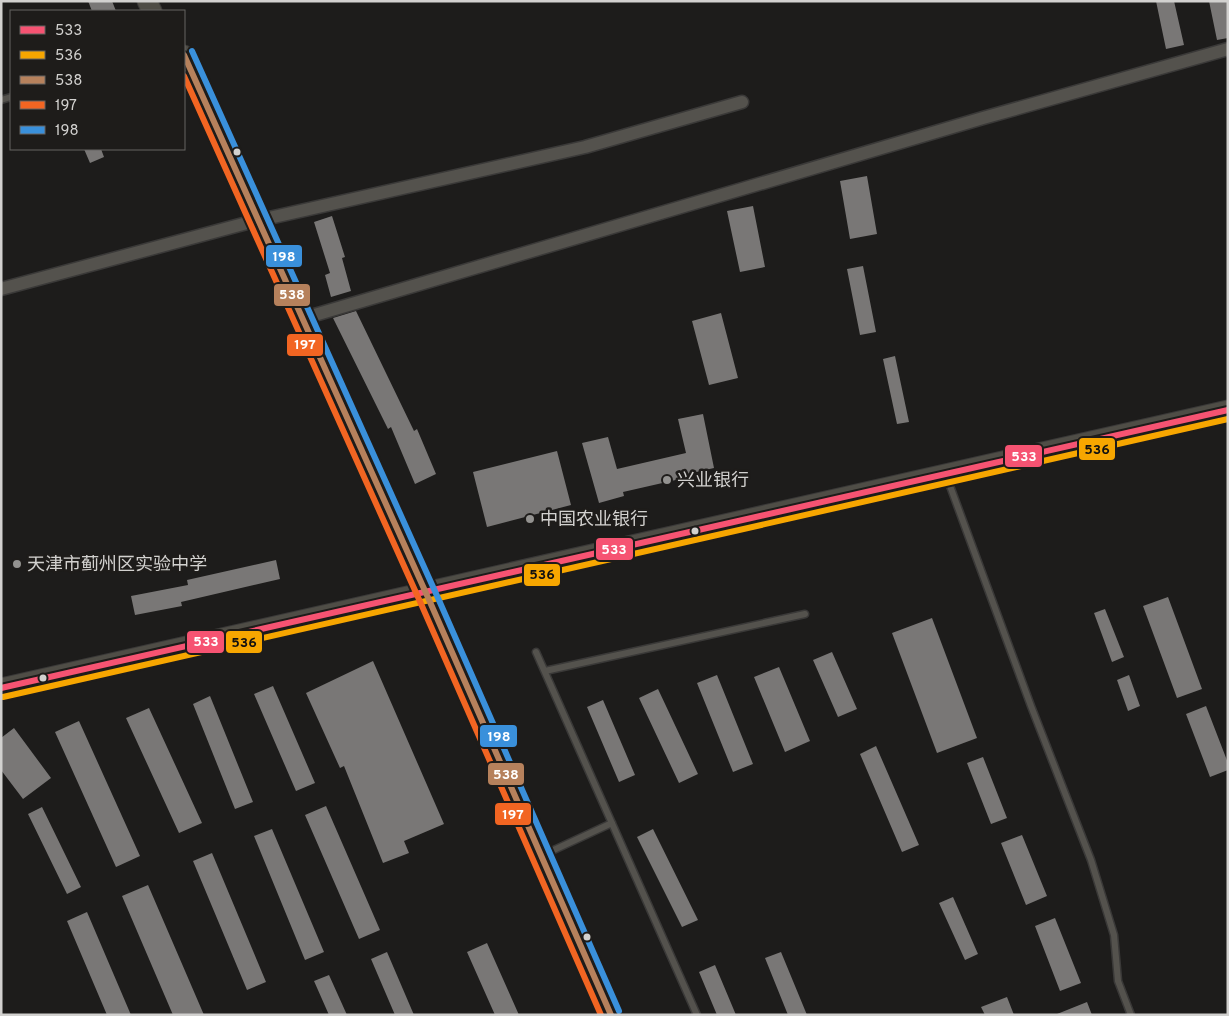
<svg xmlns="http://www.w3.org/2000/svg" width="1229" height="1016" font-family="Overpass,'Noto Sans SC',sans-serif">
	<rect width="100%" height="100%" fill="#1d1c1b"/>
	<path fill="#797776" d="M88,1H112L116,11H92Z
		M1156,1H1174L1184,45L1166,49Z
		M1209,1H1228V38L1217,40Z
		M84,149H101L104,157L90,163Z
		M867,176L877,234L850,239L840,181Z
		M753,206L765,267L740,272L727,211Z
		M332,216L345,257L342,258L351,291L331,297L325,275L330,273L314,222Z
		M863,266L876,332L860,335L847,269Z
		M356,311L414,431L417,429L436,474L415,484L391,427L388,429L333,318Z
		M721,313L738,378L709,385L692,321Z
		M895,356L909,422L897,424L883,359Z
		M703,414L714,468L679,476L680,479L623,492L624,496L599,503L582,443L608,437L617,469L686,453L678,419Z
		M557,451L571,505L487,527L473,472Z
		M276,560L280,579L181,602L182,606L135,615L131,596L188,585L187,580Z
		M1168,597L1202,689L1177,698L1143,606Z
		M1105,609L1124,657L1112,662L1094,613Z
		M932,618L977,738L937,753L892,633Z
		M832,652L857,709L838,717L813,660Z
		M373,661L444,824L404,841L409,853L383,863L344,766L340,768L306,693Z
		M779,667L810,741L785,752L754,677Z
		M717,675L753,764L733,772L697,683Z
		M1129,675L1140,706L1128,711L1117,680Z
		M273,686L315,783L296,791L254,694Z
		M658,689L698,774L679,783L639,698Z
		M210,696L253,802L235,809L193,704Z
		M603,700L635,775L619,782L587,707Z
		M1206,706L1228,763V770L1210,777L1186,714Z
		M149,708L202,823L179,833L126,718Z
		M79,721L140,856L116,867L55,732Z
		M14,728L51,778L23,799L1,770V738Z
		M876,746L919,845L902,852L860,754Z
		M983,757L1007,818L991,824L967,763Z
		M326,806L380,930L359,939L305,815Z
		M42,807L81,887L67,894L28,814Z
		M272,829L324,952L305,960L254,836Z
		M653,829L698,920L682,927L637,837Z
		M1022,835L1047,896L1026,905L1001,843Z
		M212,853L266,982L247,990L193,861Z
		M148,885L204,1015H173L122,896Z
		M953,897L978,954L965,960L939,903Z
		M87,912L131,1015H107L67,921Z
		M1055,918L1081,983L1060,991L1035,926Z
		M487,943L519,1015H495L467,952Z
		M387,952L414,1015H395L371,959Z
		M781,952L807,1015H788L765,958Z
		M715,965L736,1015H717L699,972Z
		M329,975L347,1015H329L314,981Z
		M1007,997L1014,1015H985L981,1007Z
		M1087,1002L1092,1015H1057V1014Z"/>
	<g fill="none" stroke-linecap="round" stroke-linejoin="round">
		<g stroke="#3a3938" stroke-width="9">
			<path id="lane" d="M1,100L11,97
				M946,475L1031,706L1091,860L1114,935L1118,981L1131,1015
				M536,652L697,1015
				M545,671L805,614
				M543,855L612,823"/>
		</g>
		<g stroke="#3a3938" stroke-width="15">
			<path id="street" d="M1,289L247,223L585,147L742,102
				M301,319L983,118L1228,49"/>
		</g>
		<g stroke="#3a3938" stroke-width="21">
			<path id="secondary" d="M147,1L152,11
				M184,55L257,221L430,602L611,1015
				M1,688L1228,410"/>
		</g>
		<use href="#lane" stroke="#54524d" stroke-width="6"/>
		<use href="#street" stroke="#54524d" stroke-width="12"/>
		<use href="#secondary" stroke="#4f4d46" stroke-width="19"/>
		<g stroke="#1e1c1a" stroke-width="10">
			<path id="bus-1" d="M1,688L1228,410"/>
		</g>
		<g stroke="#1e1c1a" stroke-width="10">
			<path id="bus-2" d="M3,697L1228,419"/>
		</g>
		<g stroke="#1e1c1a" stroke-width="10">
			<path id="bus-3" d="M184,55L430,602L611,1015"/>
		</g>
		<g stroke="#1e1c1a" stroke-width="10">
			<path id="bus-4" d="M184,76L422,606L601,1015"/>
		</g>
		<g stroke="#1e1c1a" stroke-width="10">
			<path id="bus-5" d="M192,51L438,598L619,1011"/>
		</g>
		<use href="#bus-1" stroke="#f65372" stroke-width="6"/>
		<use href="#bus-2" stroke="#f7a600" stroke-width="6"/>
		<use href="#bus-3" stroke="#b6815c" stroke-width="6"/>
		<use href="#bus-4" stroke="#f26522" stroke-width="6"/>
		<use href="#bus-5" stroke="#3a90db" stroke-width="6"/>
	</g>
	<g fill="#d2d1cf" stroke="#1e1c1a" stroke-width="2">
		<circle cx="237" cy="152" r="4.5"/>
		<circle cx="695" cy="531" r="4.5"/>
		<circle cx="43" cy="678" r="4.5"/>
		<circle cx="587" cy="937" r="4.5"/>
	</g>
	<g fill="#939290" stroke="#1e1c1a" stroke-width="2">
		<circle cx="667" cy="480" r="5"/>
		<circle cx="530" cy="519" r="5"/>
		<circle cx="17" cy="564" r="5"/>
	</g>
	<g text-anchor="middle" stroke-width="5" stroke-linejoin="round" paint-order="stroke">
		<g font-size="18" fill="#d2d1cf" stroke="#1e1c1a" text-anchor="start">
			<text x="677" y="486">兴业银行</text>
			<text x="540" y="525">中国农业银行</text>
			<text x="27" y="570">天津市蓟州区实验中学</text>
		</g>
	</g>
	<g stroke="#1e1c1a" stroke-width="2">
		<rect x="265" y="244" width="38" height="24" rx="5" fill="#3a90db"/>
		<rect x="273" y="283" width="38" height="24" rx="5" fill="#b6815c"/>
		<rect x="286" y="333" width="38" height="24" rx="5" fill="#f26522"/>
		<rect x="1078" y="437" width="38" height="24" rx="5" fill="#f7a600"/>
		<rect x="1004" y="444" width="39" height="24" rx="5" fill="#f65372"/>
		<rect x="595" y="537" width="39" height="24" rx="5" fill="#f65372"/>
		<rect x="523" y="563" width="38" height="24" rx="5" fill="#f7a600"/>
		<rect x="186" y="630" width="39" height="24" rx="5" fill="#f65372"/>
		<rect x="225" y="630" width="38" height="24" rx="5" fill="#f7a600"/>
		<rect x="479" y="724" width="39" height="24" rx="5" fill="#3a90db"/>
		<rect x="487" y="762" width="38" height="24" rx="5" fill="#b6815c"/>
		<rect x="494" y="802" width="38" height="24" rx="5" fill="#f26522"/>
	</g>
	<g font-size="14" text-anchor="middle" font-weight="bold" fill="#fff">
		<text x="284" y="261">198</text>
		<text x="292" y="299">538</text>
		<text x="305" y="349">197</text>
		<text x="1024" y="461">533</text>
		<text x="614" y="554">533</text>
		<text x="206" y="646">533</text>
		<text x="499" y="741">198</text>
		<text x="506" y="779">538</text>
		<text x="513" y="819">197</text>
	</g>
	<g font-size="14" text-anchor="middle" font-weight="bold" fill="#111">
		<text x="1097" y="454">536</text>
		<text x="542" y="579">536</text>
		<text x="244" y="647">536</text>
	</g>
	<rect width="1229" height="1016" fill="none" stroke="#d2d1cf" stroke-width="5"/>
	<rect x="10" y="10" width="175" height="140" fill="#1e1c1a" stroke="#666462"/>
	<rect x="20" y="26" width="25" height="8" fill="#f65372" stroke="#666462"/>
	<text x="55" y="35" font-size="15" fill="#d2d1cf">533</text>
	<rect x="20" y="51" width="25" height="8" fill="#f7a600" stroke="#666462"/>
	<text x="55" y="60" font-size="15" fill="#d2d1cf">536</text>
	<rect x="20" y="76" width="25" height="8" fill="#b6815c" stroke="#666462"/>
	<text x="55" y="85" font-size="15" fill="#d2d1cf">538</text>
	<rect x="20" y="101" width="25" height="8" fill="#f26522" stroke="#666462"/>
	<text x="55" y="110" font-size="15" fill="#d2d1cf">197</text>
	<rect x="20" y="126" width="25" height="8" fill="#3a90db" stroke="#666462"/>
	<text x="55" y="135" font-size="15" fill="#d2d1cf">198</text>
</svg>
